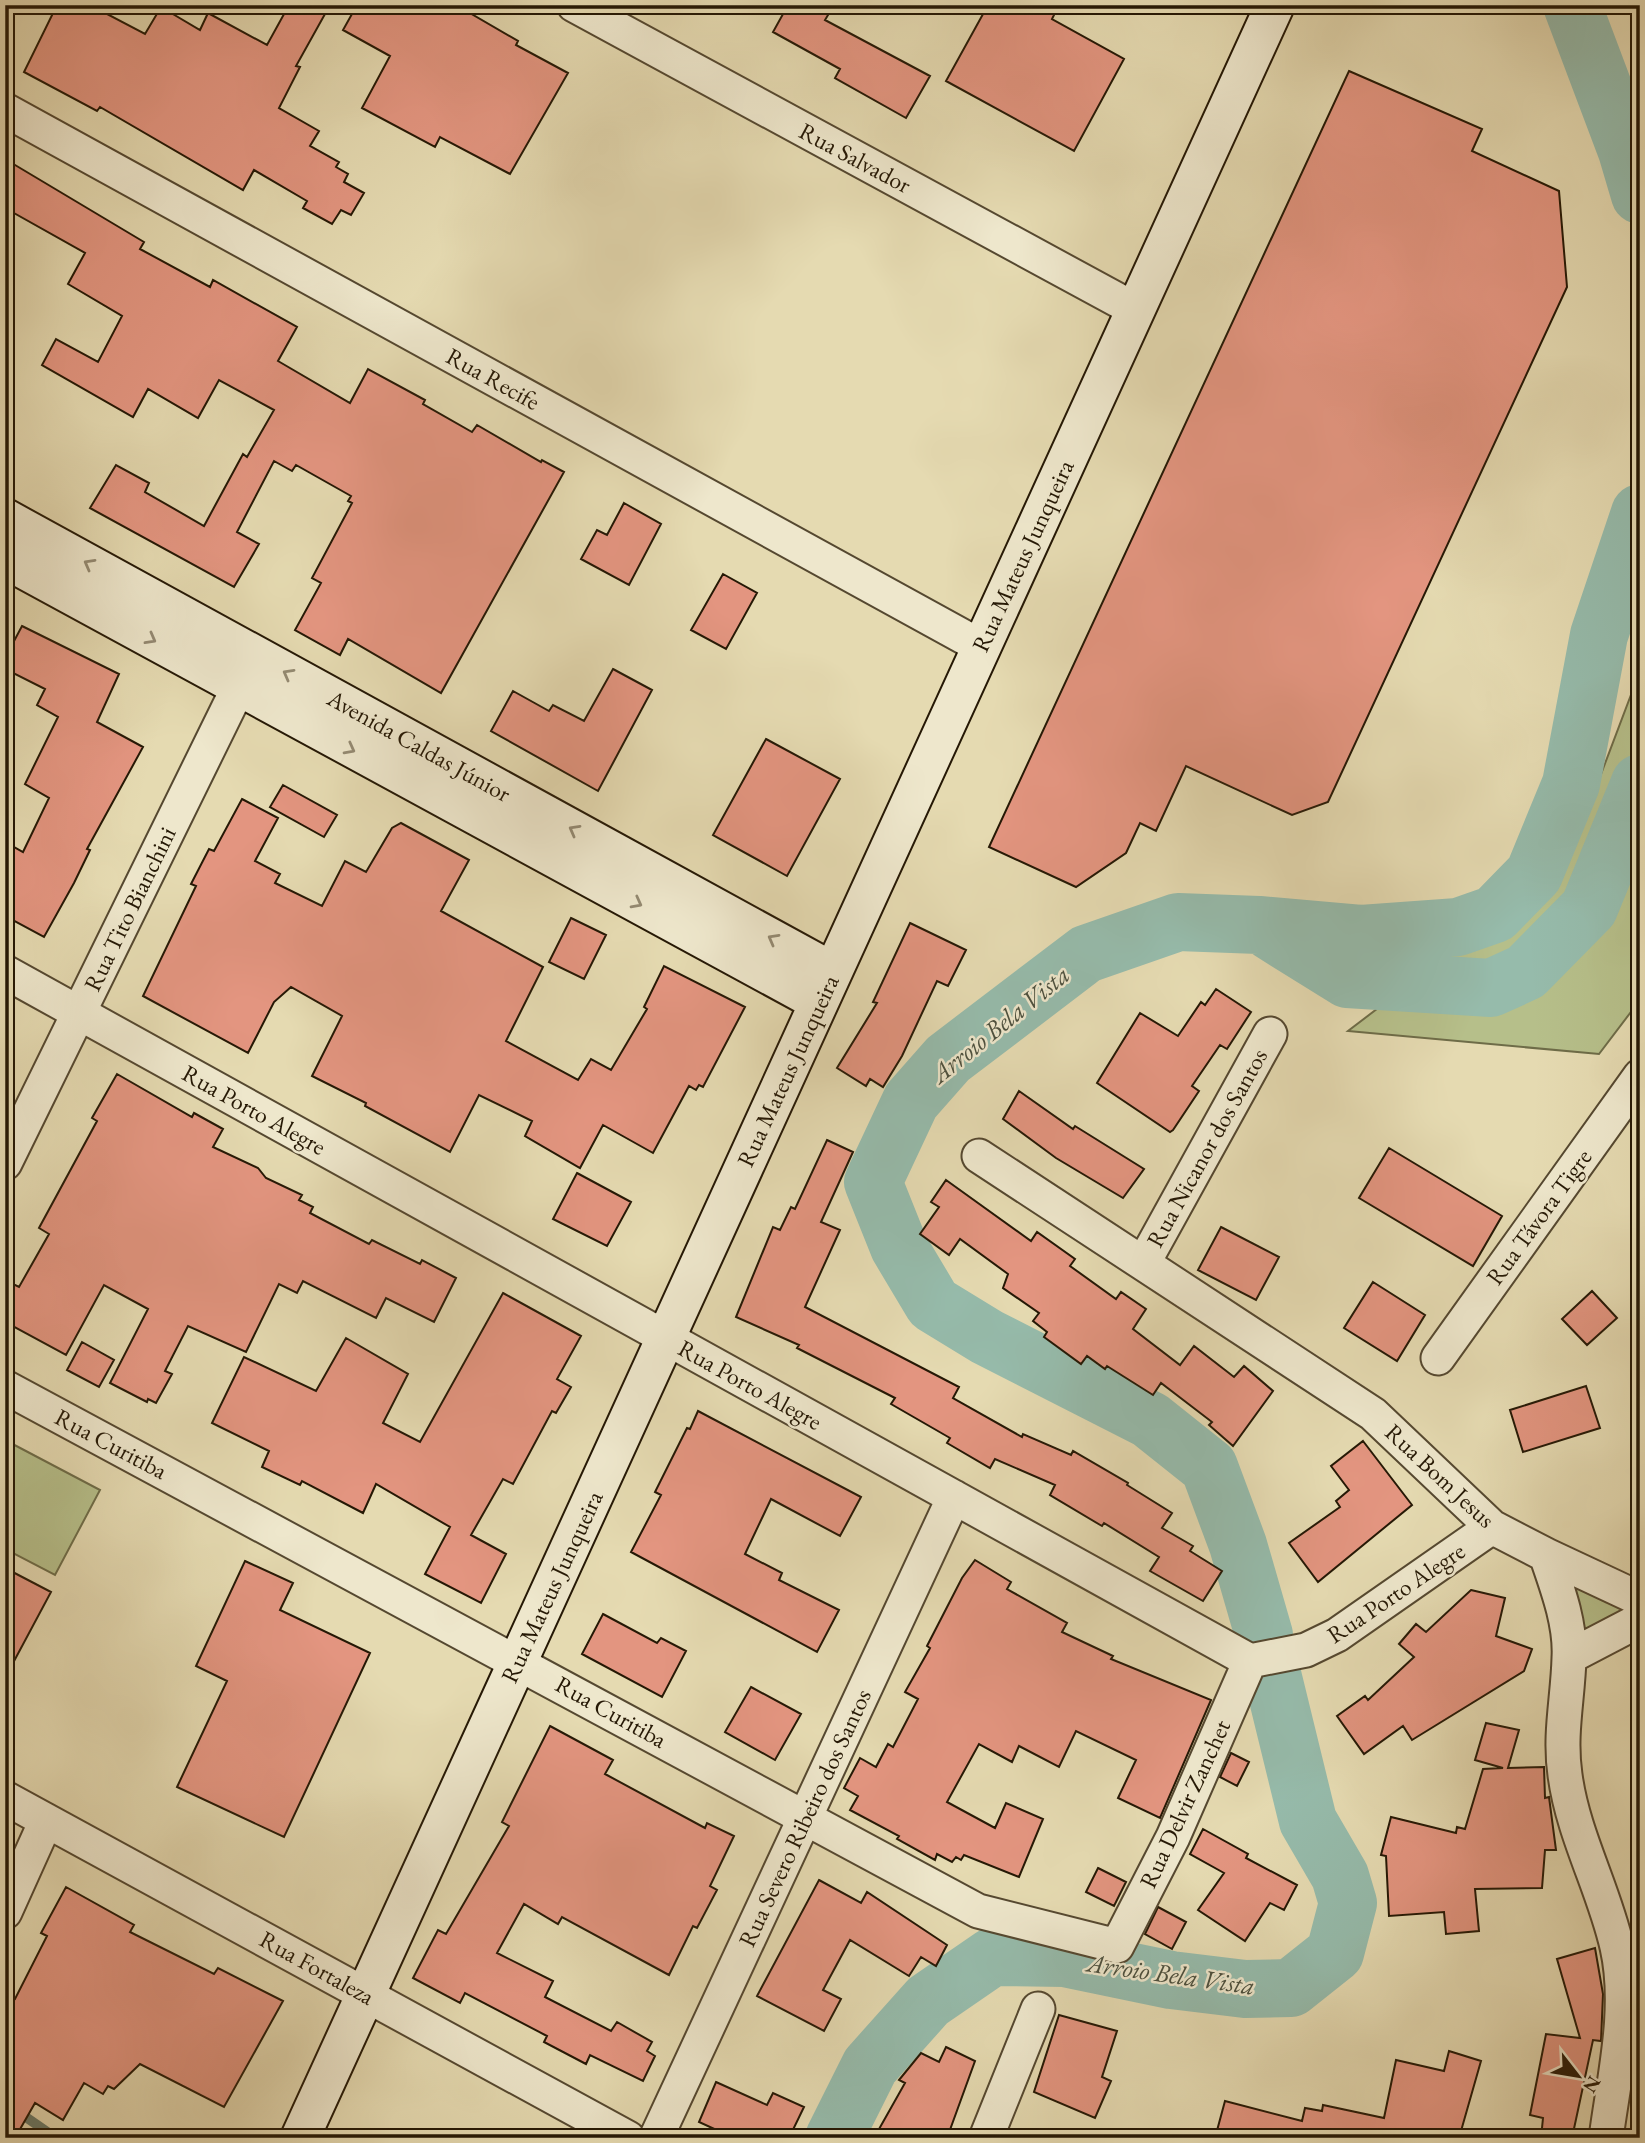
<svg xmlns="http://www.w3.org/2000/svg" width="1645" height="2143" font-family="'EB Garamond',serif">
	<rect width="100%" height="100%" fill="#e5dab1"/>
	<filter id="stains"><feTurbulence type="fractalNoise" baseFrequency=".00286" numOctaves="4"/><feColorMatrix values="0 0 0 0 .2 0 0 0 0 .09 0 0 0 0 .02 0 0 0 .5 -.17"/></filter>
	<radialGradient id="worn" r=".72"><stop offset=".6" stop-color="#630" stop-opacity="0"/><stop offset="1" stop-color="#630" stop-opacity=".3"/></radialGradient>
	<path fill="#b6bf8a" stroke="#6e6c48" stroke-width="2" d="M1640,671V1000L1599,1054L1348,1031L1567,864Z
		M5,1440L100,1490L55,1575L5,1549Z
		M1567,1572L1639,1605L1579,1642Z"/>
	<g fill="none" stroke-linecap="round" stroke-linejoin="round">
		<path stroke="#697a69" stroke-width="10" d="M17,2111L56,2138"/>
		<path stroke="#96bbab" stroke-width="58" d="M1572,5L1627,151L1640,195
			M1270,931L1347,979L1491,988L1526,972L1589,908L1640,783
			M1264,1635L1238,1545L1209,1467L1150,1420L987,1337L933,1304L899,1247L873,1182L911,1101L948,1059L1086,954L1178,922L1259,925L1361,934L1458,927L1495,914L1534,874L1571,784L1599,635L1640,513
			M834,2138L870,2066L928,2001L992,1957L1065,1958L1171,1980L1245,1989L1291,1988L1335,1953L1348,1903L1340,1876L1308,1821L1273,1678"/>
	</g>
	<path fill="#e39580" stroke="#251805" stroke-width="2" d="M57,5H90L145,34L161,7L200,30L208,13L267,45L289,5H330L296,66L300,67L279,108L319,131L310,146L339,162L336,167L348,174L344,182L364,193L351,215L341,210L332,224L303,208L307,201L254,170L243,190L100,107L97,111L24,72Z
		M357,5H456L518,41L516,45L568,73L510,174L440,137L435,147L362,108L390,56L343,30Z
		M788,5H834L825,20L930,76L906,118L835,78L840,69L773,32Z
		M988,5H1036L1054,15L1052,19L1124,59L1074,151L946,81Z
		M1349,71L1482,129L1472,151L1559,191L1567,287L1328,802L1292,815L1186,766L1156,831L1140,823L1126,853L1076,887L989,847Z
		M5,159L144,242L140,249L210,287L213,280L297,327L278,361L350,403L368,369L425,400L423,404L472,432L477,425L541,462L542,460L564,472L441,693L348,639L340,655L295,630L321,583L312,578L352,503L348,501L351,496L296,465L292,471L274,461L237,532L259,544L234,587L90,508L116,465L149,483L145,492L204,526L243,454L247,457L274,410L219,380L198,418L148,389L133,417L42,365L56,339L98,362L122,316L68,284L85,253L5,208Z
		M624,503L661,524L629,585L581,559L597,530L607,535Z
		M723,574L757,593L726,649L691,630Z
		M22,626L119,674L97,722L143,747L87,849L90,850L74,883L44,937L5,916V842L23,852L49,798L25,784L58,717L37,705L45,689L5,669V658Z
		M613,669L652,690L598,791L491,731L513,691L549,711L553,705L584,721Z
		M766,739L840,779L787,876L713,835Z
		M283,785L337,815L324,837L270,807Z
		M242,799L278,818L255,861L280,874L275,883L322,906L345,861L366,872L392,828L401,823L469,860L441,911L543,967L506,1041L578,1080L591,1059L611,1070L647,1009L644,1007L664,966L745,1007L703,1087L699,1085L696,1090L689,1086L653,1153L603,1125L580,1168L525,1136L532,1121L479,1095L450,1152L365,1106L366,1103L312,1076L342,1016L291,987L274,1002L248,1053L143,996L196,886L191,884L209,849L214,851Z
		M571,918L606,935L584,979L549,962Z
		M910,923L966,950L948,986L937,981L902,1056L883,1087L870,1079L866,1086L837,1068L877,1003L873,1002Z
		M1216,989L1251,1012L1227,1049L1220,1045L1192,1086L1199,1091L1173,1130L1170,1132L1097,1083L1140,1013L1178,1036L1201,1002L1205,1005Z
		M117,1074L192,1117L194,1113L223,1129L213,1147L258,1168L266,1178L302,1195L299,1200L313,1207L310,1213L369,1244L372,1240L420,1264L422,1260L456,1278L434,1322L386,1298L376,1318L303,1281L297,1293L279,1284L246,1352L188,1326L165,1371L172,1374L156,1403L148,1399L147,1402L110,1383L148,1309L104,1285L66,1355L5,1322V1280L19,1287L49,1234L39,1228L97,1121L92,1118Z
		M1019,1091L1073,1129L1075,1126L1144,1169L1123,1198L1056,1158L1003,1119Z
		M827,1140L853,1152L821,1222L840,1230L805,1307L959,1387L953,1398L1022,1437L1023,1434L1071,1455L1073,1451L1128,1483L1127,1485L1172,1513L1162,1528L1193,1546L1190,1551L1222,1571L1203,1601L1150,1571L1159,1557L1104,1523L1102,1526L1050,1495L1055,1485L995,1459L990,1468L947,1443L950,1438L891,1404L895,1398L797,1348L799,1345L736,1317L773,1227L780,1230L791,1207L795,1209Z
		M1389,1148L1502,1216L1473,1266L1359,1198Z
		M577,1173L631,1202L607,1246L553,1219Z
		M946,1180L1031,1241L1037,1232L1075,1259L1070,1266L1116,1299L1121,1292L1146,1309L1133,1329L1180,1365L1194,1346L1234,1377L1244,1366L1273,1391L1233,1446L1209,1425L1212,1422L1161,1383L1153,1395L1107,1366L1105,1369L1087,1356L1081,1364L1044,1337L1047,1332L1033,1321L1039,1313L1003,1288L1008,1274L960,1239L949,1255L920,1234L939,1207L931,1202Z
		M1221,1227L1279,1257L1256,1300L1198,1270Z
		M1373,1282L1425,1315L1397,1361L1344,1328Z
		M1592,1291L1617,1318L1587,1345L1562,1319Z
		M503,1293L581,1336L557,1379L571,1387L556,1413L552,1411L513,1484L503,1479L471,1535L506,1554L481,1603L425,1574L450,1527L376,1484L363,1513L302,1481L300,1485L262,1467L269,1451L212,1423L244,1357L316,1391L346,1338L408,1374L383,1423L420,1442Z
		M82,1342L114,1360L99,1387L67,1370Z
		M1586,1386L1600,1428L1523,1452L1510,1410Z
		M698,1411L861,1497L840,1536L771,1499L745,1554L782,1573L779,1580L839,1610L817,1652L631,1552L661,1495L655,1492L687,1428L690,1429Z
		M1363,1441L1412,1505L1318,1582L1289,1543L1340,1507L1336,1501L1349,1490L1331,1466Z
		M975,1560L1011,1582L1007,1589L1067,1623L1062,1632L1113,1656L1111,1659L1211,1700L1160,1818L1118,1798L1136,1760L1076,1731L1059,1767L1019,1746L1012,1762L979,1744L947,1802L995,1828L1006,1803L1043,1819L1019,1877L964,1855L961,1860L956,1857L952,1862L937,1854L935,1860L897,1839L899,1836L850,1810L858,1796L844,1788L860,1758L876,1767L888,1744L893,1747L918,1699L905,1692L930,1648L927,1646L962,1578Z
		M245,1561L293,1583L280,1610L370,1653L284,1837L177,1787L227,1681L196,1666Z
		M5,1568L51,1592L5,1678Z
		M1471,1590L1505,1598L1496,1636L1532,1649L1524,1671L1412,1740L1403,1726L1364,1754L1337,1716L1365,1696L1368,1700L1414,1657L1399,1644L1416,1624L1426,1632Z
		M603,1614L657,1643L661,1638L686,1651L662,1697L582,1654Z
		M751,1687L801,1714L775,1760L725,1732Z
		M1486,1723L1519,1730L1508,1768L1544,1767L1545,1798L1549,1797L1556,1850H1545L1542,1888L1475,1889L1479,1931L1446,1934L1444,1912L1389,1916L1386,1856L1381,1855L1391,1817L1456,1833L1457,1827L1465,1829L1483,1769L1503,1768L1475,1760Z
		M550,1726L613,1760L605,1774L705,1828L707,1823L734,1836L710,1886L717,1890L697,1928L693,1926L669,1975L562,1917L558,1924L524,1904L497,1953L553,1981L545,1997L611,2031L617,2022L652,2042L647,2051L655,2056L643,2081L590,2055L586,2064L544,2042L547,2036L465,1993L460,2003L413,1978L438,1930L446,1934L509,1826L502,1822Z
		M1231,1753L1249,1762L1237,1786L1220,1777Z
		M1203,1829L1248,1854L1246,1858L1297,1885L1284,1910L1270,1903L1245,1941L1198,1910L1224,1873L1190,1854Z
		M1098,1868L1126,1882L1114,1906L1086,1892Z
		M819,1880L861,1903L867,1892L947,1945L936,1966L921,1957L909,1976L850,1940L823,1990L841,1999L824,2031L757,1996Z
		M66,1887L134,1925L130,1932L214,1974L218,1968L283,2001L224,2107L140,2064L114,2089L108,2086L103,2094L84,2083L63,2120L35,2103L15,2138H5V1994L15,1999L47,1936L41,1933Z
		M1158,1907L1186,1922L1172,1949L1145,1934Z
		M1595,1948L1603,1994L1601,2041L1593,2040L1572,2138H1541L1543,2118L1530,2115L1546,2034L1580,2038L1557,1959Z
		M1059,2015L1117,2031L1102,2077L1111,2081L1095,2118L1034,2092Z
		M946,2047L975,2061L947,2138H874L905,2083L899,2080L921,2053L939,2062Z
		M1449,2051L1481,2061L1459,2138H1215L1225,2101L1302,2121L1305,2108L1322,2111L1323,2105L1384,2118L1396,2060L1444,2071Z
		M716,2082L767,2105L773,2093L804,2107L789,2138H734L699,2122Z"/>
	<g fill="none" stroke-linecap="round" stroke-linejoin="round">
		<g stroke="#554830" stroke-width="37">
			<path id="street" d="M574,5L1136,310
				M5,110L982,647
				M5,972L1250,1661L1306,1650L1337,1635L1492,1527
				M979,1156L1373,1414L1492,1527L1546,1555C1557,1587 1571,1624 1569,1658C1568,1698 1559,1734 1565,1775C1573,1835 1604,1889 1617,1947C1631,2008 1614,2077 1606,2138
				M5,1163L250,664
				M1144,1262L1270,1034
				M1438,1358L1640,1076
				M5,1387L978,1911L1117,1946L1173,1837L1250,1661
				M1546,1555L1640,1599
				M1569,1657L1640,1620
				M5,1798L628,2138
				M5,1912L46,1821
				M656,2138L954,1497
				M986,2138L1038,2009"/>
		</g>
		<g stroke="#251805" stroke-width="42">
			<path id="secondary" d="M5,518L833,972
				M5,559L819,1002
				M300,2138L1275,5"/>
		</g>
		<use href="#street" stroke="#eee7cc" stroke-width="33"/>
		<use href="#secondary" stroke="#eee7cc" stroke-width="38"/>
	</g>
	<defs><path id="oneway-chevron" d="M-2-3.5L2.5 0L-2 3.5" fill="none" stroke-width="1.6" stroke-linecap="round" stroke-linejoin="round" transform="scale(1.75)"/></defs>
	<g stroke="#948a72">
		<use href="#oneway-chevron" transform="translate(89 564) rotate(-151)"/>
		<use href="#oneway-chevron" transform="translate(151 639) rotate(29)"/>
		<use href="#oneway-chevron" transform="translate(288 674) rotate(-151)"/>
		<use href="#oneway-chevron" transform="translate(350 749) rotate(28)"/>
		<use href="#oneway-chevron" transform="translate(574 830) rotate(-151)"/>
		<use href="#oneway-chevron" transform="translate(637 903) rotate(28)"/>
		<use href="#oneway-chevron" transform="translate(773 939) rotate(-151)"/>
	</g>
	<g text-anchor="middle" stroke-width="5" stroke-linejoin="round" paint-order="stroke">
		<g font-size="24" fill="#251805" stroke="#eee7cc">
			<text transform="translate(855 158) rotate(28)" y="8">Rua Salvador</text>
			<text transform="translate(493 379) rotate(29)" y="8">Rua Recife</text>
			<text transform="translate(1023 556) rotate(-65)" y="8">Rua Mateus Junqueira</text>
			<text transform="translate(419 746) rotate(29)" y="8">Avenida Caldas Júnior</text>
			<text transform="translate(130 909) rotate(-64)" y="8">Rua Tito Bianchini</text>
			<text transform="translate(788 1071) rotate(-65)" y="8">Rua Mateus Junqueira</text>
			<text transform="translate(254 1110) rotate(29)" y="8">Rua Porto Alegre</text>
			<text transform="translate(1207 1148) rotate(-61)" y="8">Rua Nicanor dos Santos</text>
			<text transform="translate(1539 1217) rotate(-54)" y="8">Rua Távora Tigre</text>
			<text transform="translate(750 1385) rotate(29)" y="8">Rua Porto Alegre</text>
			<text transform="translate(111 1444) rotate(28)" y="8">Rua Curitiba</text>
			<text transform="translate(1440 1476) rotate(43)" y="8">Rua Bom Jesus</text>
			<text transform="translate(552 1587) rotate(-65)" y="8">Rua Mateus Junqueira</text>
			<text transform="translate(1396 1593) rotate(-34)" y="8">Rua Porto Alegre</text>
			<text transform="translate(611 1712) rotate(29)" y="8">Rua Curitiba</text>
			<text transform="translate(1185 1804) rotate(-65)" y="8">Rua Delvir Zanchet</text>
			<text transform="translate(805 1818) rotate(-65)" y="8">Rua Severo Ribeiro dos Santos</text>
			<text transform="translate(317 1968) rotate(29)" y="8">Rua Fortaleza</text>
		</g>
		<g font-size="26" font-style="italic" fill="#4d513f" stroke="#eee7cc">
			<text transform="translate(1000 1024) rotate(-39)" y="9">Arroio Bela Vista</text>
			<text transform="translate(1171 1974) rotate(8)" y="9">Arroio Bela Vista</text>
		</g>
	</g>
	<rect width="1645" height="2143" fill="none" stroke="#e5dab1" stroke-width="28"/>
	<rect x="7" y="7" width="1631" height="2129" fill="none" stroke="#251805" stroke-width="3.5"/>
	<rect x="14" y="14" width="1617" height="2115" fill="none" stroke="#251805" stroke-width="2"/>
	<g transform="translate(1578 2076) rotate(121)" stroke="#eee7cc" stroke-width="5" paint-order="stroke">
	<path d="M0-5L12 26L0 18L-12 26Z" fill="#251805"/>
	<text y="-10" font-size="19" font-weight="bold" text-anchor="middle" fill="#251805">N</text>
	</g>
	<rect width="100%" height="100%" filter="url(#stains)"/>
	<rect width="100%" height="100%" fill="url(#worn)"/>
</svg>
